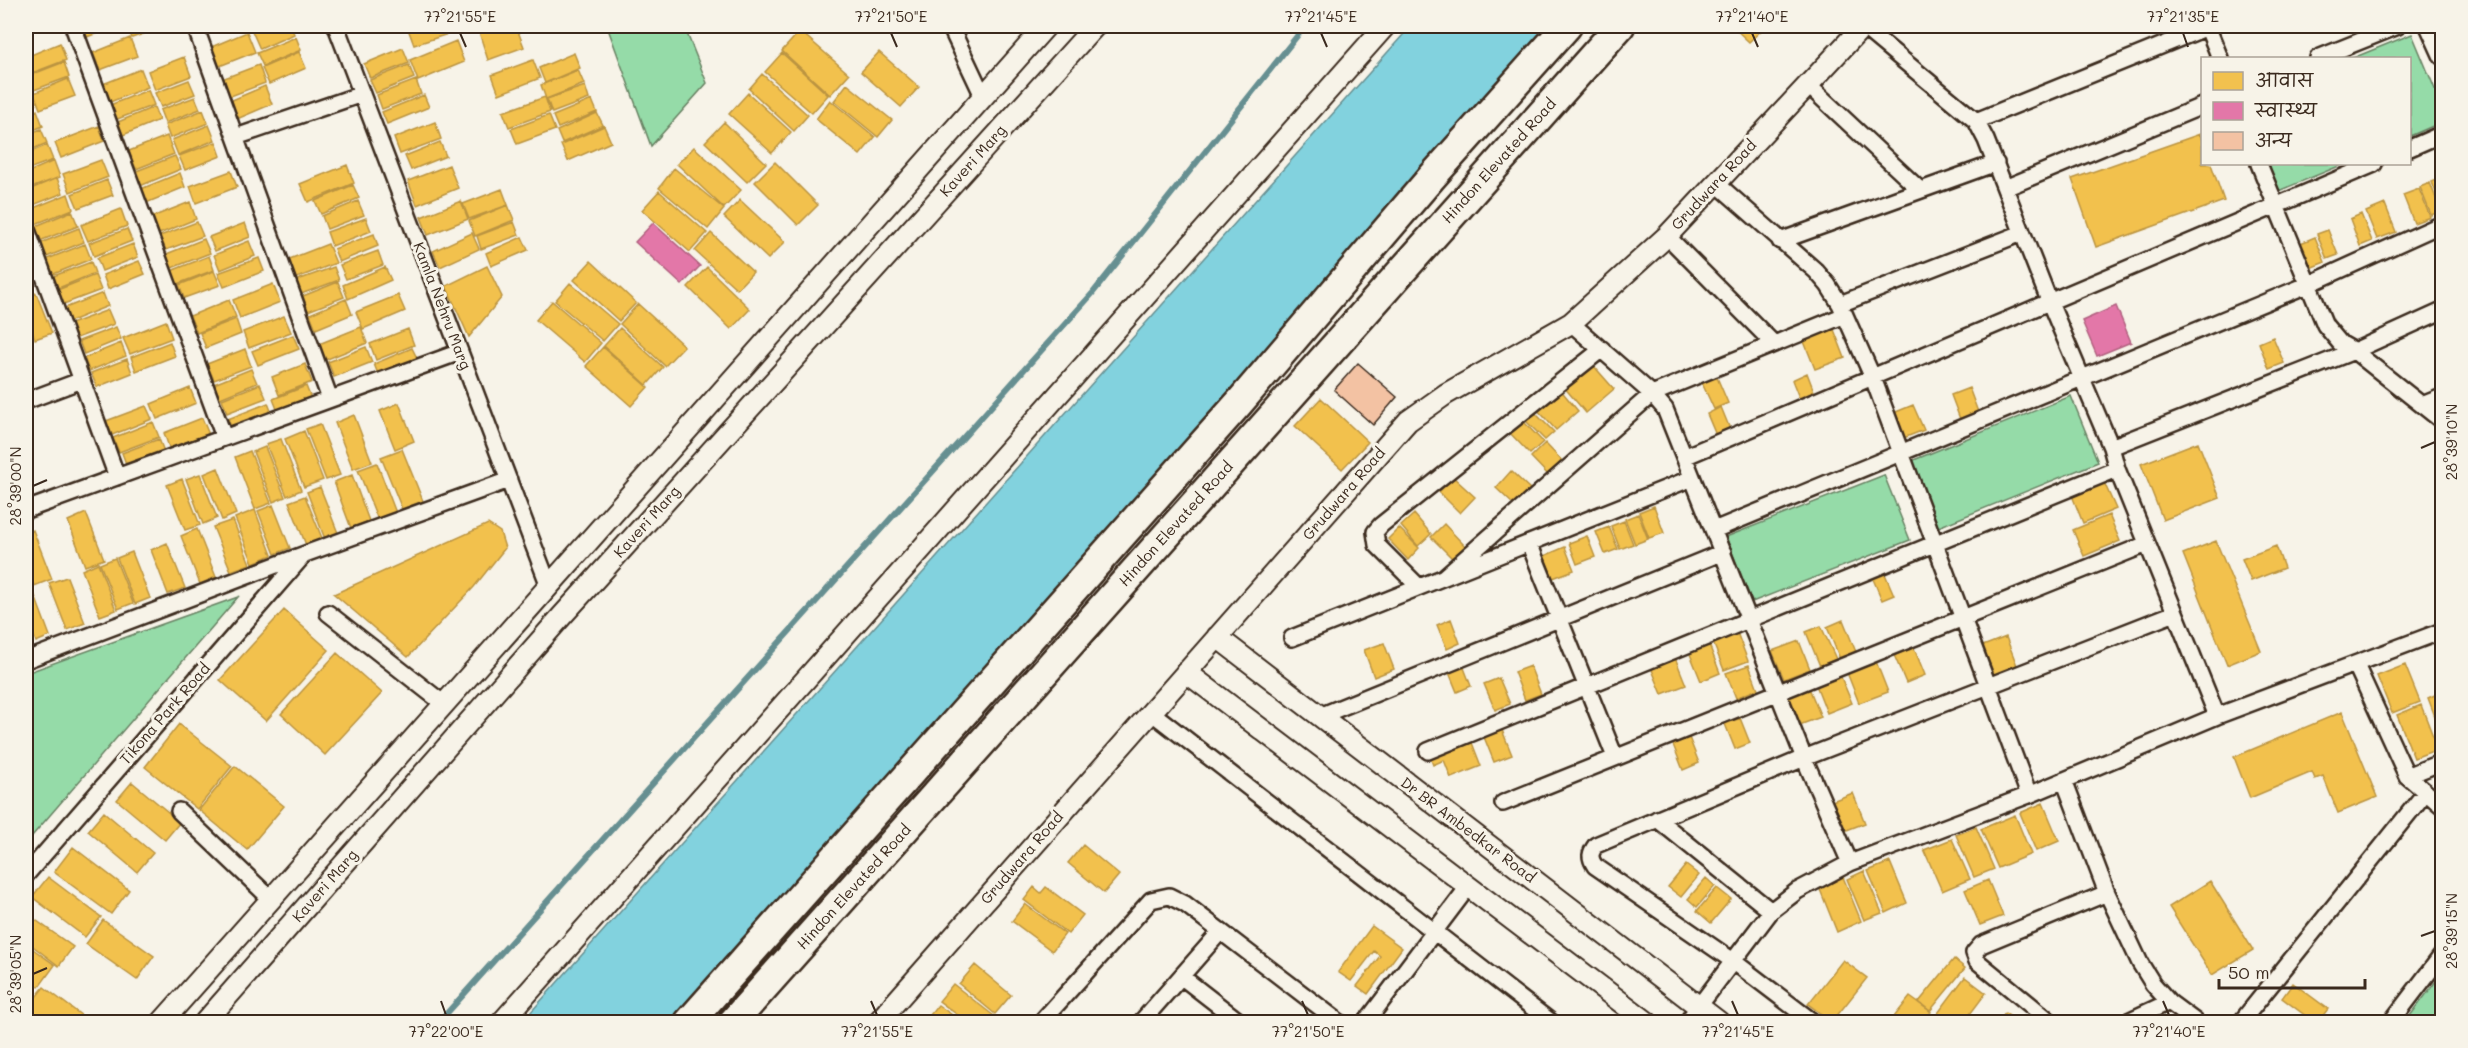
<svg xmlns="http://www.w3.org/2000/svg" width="2468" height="1048" font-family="Mali,'Playpen Sans Deva',sans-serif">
	<rect width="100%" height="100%" fill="#f7f3e8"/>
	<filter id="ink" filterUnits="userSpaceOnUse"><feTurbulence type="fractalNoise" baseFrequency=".0167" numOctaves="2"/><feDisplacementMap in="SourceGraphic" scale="12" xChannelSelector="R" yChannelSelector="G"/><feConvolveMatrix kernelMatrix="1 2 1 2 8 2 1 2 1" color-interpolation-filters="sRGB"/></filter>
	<g filter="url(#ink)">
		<path fill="#95dba8" stroke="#688263" stroke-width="1.5" d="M607,26H684L707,83L651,146Z
			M2412,34L2442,106V122L2410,136V58H2353Z
			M2265,164H2344L2276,192Z
			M2071,396L2098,462L1931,530L1904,464Z
			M1884,475L1910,540L1752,602L1726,537Z
			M238,597L26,843V673Z
			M2442,973V1022H2419L2410,1016Z"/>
		<path fill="#82d2de" stroke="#668f91" stroke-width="1.5" d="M1411,26H1578L687,1022H522Z"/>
		<path fill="#f2c14e" stroke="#bb9440" stroke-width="1.5" d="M82,26H116L87,37Z
			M127,26H165L132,38Z
			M264,26H291L294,34L260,49L252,31Z
			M407,26H448L451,33L414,45Z
			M477,26H516L524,47L488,60Z
			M1732,26H1766L1749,42Z
			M800,31L849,74L830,95L782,51Z
			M247,32L255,52L217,67L209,48Z
			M296,37L301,50L263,66L257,53Z
			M130,38L137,56L100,70L93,53Z
			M456,41L464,62L418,81L410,60Z
			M60,43L66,60L27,75L26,57Z
			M403,48L409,63L370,78L364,64Z
			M299,52L306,68L269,84L262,68Z
			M879,52L919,87L901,107L861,72Z
			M574,53L580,68L545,83L539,68Z
			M782,53L828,95L812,113L765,72Z
			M184,57L191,76L155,90L148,71Z
			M533,60L540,78L499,94L492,75Z
			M64,62L69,77L34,90L28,76Z
			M259,65L265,83L228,97L222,79Z
			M409,65L414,78L376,93L370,80Z
			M141,69L148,87L110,102L103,84Z
			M578,70L584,84L546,99L541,85Z
			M762,74L808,115L794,131L749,89Z
			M68,79L75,96L40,109L34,93Z
			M189,80L195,94L161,107L155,93Z
			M416,80L421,94L382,109L377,95Z
			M847,84L892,120L878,137L834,101Z
			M265,86L272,104L237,119L230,101Z
			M585,86L589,99L552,113L547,99Z
			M148,90L154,105L115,120L110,105Z
			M748,93L791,132L772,153L729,114Z
			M424,95L429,107L387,124L382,112Z
			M195,97L200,109L165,123L160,110Z
			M545,97L550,112L509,127L503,112Z
			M592,100L597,112L558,128L553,116Z
			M830,100L875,137L860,155L816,119Z
			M154,107L159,120L123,135L118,122Z
			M37,110L43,126L26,133V115Z
			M203,110L208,123L170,138L165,125Z
			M597,113L603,125L562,143L557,131Z
			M549,115L555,130L517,144L511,129Z
			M435,122L441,139L400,154L394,138Z
			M724,122L766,163L747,182L705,142Z
			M209,125L215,140L178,155L172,140Z
			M99,126L104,141L61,158L55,143Z
			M604,126L611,142L568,161L561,145Z
			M41,129L47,143L26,152V135Z
			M2200,134L2202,141V164H2211L2224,201L2096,247L2072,179Z
			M167,136L174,154L136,169L129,151Z
			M216,142L221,156L185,170L179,156Z
			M440,142L446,156L411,170L405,156Z
			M47,145L53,160L26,170V154Z
			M694,147L741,190L724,208L677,164Z
			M175,156L181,169L140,186L134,172Z
			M101,160L108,177L70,192L63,174Z
			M54,161L60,177L26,190V173Z
			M775,162L818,205L798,225L755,182Z
			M347,165L354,183L308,202L300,184Z
			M449,165L458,188L417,205L408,181Z
			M674,168L724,209L708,229L659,188Z
			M231,171L237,187L196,203L190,186Z
			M180,173L185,187L146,203L141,189Z
			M57,178L63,193L26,208V191Z
			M2442,178V208L2432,182Z
			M107,180L113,195L78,208L72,194Z
			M2430,183L2441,211L2431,215L2420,187Z
			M353,185L359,198L321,214L315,201Z
			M502,189L508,205L469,219L463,204Z
			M2419,189L2430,217L2414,223L2403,195Z
			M659,191L707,233L690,252L642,210Z
			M68,194L73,209L30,226L26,211Z
			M740,200L785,242L768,259L724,217Z
			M358,201L364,215L327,229L322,216Z
			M461,201L468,219L428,235L421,217Z
			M190,202L196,219L159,234L152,217Z
			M2385,204L2396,232L2377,239L2366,212Z
			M508,205L514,220L475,236L469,221Z
			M121,209L127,226L88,241L81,225Z
			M72,211L78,226L37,242L31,228Z
			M2361,214L2372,241L2360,246L2350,219Z
			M366,218L371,231L332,246L327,232Z
			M197,222L203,236L166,250L160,236Z
			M514,222L519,235L481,249L477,236Z
			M245,223L250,237L215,251L209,237Z
			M79,228L84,242L44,258L38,244Z
			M127,229L132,241L94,256L89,243Z
			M2328,230L2338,255L2327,259L2317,234Z
			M472,233L479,249L440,267L433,251Z
			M711,233L753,272L737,289L695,251Z
			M374,234L378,246L339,262L334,249Z
			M522,237L528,250L491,266L486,253Z
			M2315,237L2325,262L2305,270L2296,245Z
			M204,239L210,253L169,269L164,255Z
			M249,241L255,256L220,270L214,255Z
			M85,244L91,259L51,275L45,260Z
			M133,244L138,257L102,271L97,258Z
			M328,244L336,263L294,279L287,260Z
			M378,251L383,265L346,279L340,265Z
			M209,256L214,270L177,284L171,271Z
			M259,258L264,271L224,287L218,273Z
			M139,261L145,274L108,289L103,275Z
			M591,261L636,303L619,321L574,280Z
			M91,262L95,273L56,289L51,277Z
			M487,266L502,297L469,337L446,286Z
			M334,267L339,280L301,294L295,281Z
			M385,267L391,280L348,299L343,285Z
			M707,267L750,309L731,329L688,287Z
			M214,271L220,285L184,298L179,285Z
			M95,275L101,290L61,305L55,291Z
			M338,282L344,297L308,311L303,296Z
			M570,283L618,324L603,341L555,301Z
			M273,284L280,302L240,318L233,300Z
			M36,293L52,333L35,339L26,315V297Z
			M103,293L108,306L66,323L60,310Z
			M398,295L405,311L363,329L356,312Z
			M346,299L352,314L316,329L310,314Z
			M229,300L236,317L197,333L190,316Z
			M552,301L601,343L585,362L536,320Z
			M638,304L684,346L665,366L620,324Z
			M108,310L114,324L74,339L68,325Z
			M284,316L291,332L249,348L243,332Z
			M236,319L241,334L206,348L200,333Z
			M166,321L172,338L130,354L123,338Z
			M116,327L121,339L84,354L79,341Z
			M361,327L367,343L325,360L319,344Z
			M1833,327L1845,358L1815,369L1803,339Z
			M620,328L663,367L647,385L604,346Z
			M408,329L414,345L376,360L370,344Z
			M293,335L299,349L258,365L252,351Z
			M2273,337L2284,363L2269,369L2259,343Z
			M170,342L175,356L136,371L131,357Z
			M121,343L126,356L89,371L84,358Z
			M366,347L372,362L334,377L328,362Z
			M603,347L648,387L631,406L586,366Z
			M412,348L419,362L380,379L374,364Z
			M245,349L251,366L214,380L207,364Z
			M127,359L132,373L97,387L91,373Z
			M305,364L312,382L279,395L272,377Z
			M1592,364L1614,389L1586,413L1564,387Z
			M251,369L257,383L220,398L214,384Z
			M1807,373L1817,399L1802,405L1792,380Z
			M1716,375L1728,403L1714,409L1701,381Z
			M260,384L266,398L227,413L222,399Z
			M306,386L312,401L279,414L273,399Z
			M190,388L196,403L157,419L151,404Z
			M1559,388L1578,411L1556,430L1536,408Z
			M1969,388L1978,412L1960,419L1951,395Z
			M1321,398L1368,442L1342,469L1295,426Z
			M268,403L273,416L233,432L228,419Z
			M399,403L414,441L395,449L380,411Z
			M1913,405L1924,430L1901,439L1891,414Z
			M146,406L152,419L112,435L106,421Z
			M1721,407L1732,434L1718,440L1707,414Z
			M1533,411L1554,432L1545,440L1524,419Z
			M354,415L372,462L353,469L335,423Z
			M202,418L210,437L171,453L164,433Z
			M1523,421L1543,442L1530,454L1510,433Z
			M153,422L159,437L119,452L113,438Z
			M320,424L340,475L326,480L306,429Z
			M304,431L323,480L304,487L285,439Z
			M159,439L165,454L128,469L122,453Z
			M281,439L301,490L287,496L266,444Z
			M2198,442L2220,498L2163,520L2141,464Z
			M1545,443L1565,464L1551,478L1531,457Z
			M265,447L285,497L273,502L253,452Z
			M402,449L423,501L402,509L381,457Z
			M250,451L271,503L255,509L235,457Z
			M377,463L396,513L378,520L358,470Z
			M218,468L236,514L222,520L204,474Z
			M1511,471L1530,489L1515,506L1496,488Z
			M200,474L217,518L203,524L186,479Z
			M352,475L369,521L351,528L334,482Z
			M1453,477L1475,497L1460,513L1439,492Z
			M182,479L200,525L185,530L167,485Z
			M2103,480L2116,509L2083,523L2071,493Z
			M320,487L338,533L325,539L307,492Z
			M305,496L322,538L306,545L289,502Z
			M273,505L290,548L275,554L258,511Z
			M1654,506L1664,533L1649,538L1639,512Z
			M255,510L272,555L253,563L235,518Z
			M86,513L104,559L85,566L68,521Z
			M1414,514L1431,534L1418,546L1401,526Z
			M1638,514L1648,539L1635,544L1625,519Z
			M2109,515L2120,541L2084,556L2073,530Z
			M233,520L250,564L231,571L213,527Z
			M1624,521L1633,544L1620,549L1611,526Z
			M488,524L500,532L505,548L474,587L408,657L334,594Z
			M1444,524L1466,547L1453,559L1431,537Z
			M1609,527L1618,549L1605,554L1596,532Z
			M1399,528L1419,548L1408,560L1388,539Z
			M197,529L216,577L200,584L181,536Z
			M33,530L52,579L34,586L26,565V533Z
			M1587,536L1595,557L1577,564L1569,543Z
			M2216,541L2261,651L2227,665L2183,554Z
			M167,543L185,588L168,594L151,550Z
			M2276,546L2284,568L2251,581L2242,559Z
			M1565,547L1574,570L1553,578L1544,556Z
			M132,552L150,598L135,604L117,558Z
			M115,558L133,603L118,609L100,564Z
			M98,563L116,610L100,616L82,570Z
			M1882,567L1894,595L1882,600L1870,572Z
			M67,577L85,623L67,630L49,583Z
			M32,588L50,636L36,642L26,616V591Z
			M284,610L329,650L266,721L220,680Z
			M1451,619L1460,643L1447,649L1437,625Z
			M1843,620L1856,652L1840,659L1827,627Z
			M26,624L33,643L26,645Z
			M1821,626L1836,659L1820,666L1806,632Z
			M1736,630L1748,661L1724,670L1712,640Z
			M2006,637L2018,668L1995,677L1983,646Z
			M1799,641L1810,669L1784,679L1772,651Z
			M1708,642L1720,673L1701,681L1688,649Z
			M1384,643L1394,669L1374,677L1364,650Z
			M1914,648L1925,675L1906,683L1894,655Z
			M337,653L382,693L325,755L281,714Z
			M1674,655L1686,685L1662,694L1650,665Z
			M1875,659L1888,692L1859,703L1846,670Z
			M1461,660L1471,686L1457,692L1446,665Z
			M1749,665L1758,689L1736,698L1726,673Z
			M2405,665L2420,702L2392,713L2377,676Z
			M1530,666L1541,694L1525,700L1514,672Z
			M1840,675L1852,703L1827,713L1816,685Z
			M1499,678L1510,704L1495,710L1484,684Z
			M1809,688L1821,717L1794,727L1782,698Z
			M2442,692V735L2428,698Z
			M2421,705L2438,749L2414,758L2397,715Z
			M2342,712L2377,797L2338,813L2323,776L2315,779L2312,772L2250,798L2234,757Z
			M1740,718L1750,743L1735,749L1725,724Z
			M179,724L232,766L197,809L145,767Z
			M1500,725L1512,755L1494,762L1482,732Z
			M1469,735L1481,766L1451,778L1444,760L1433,765L1428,752Z
			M1688,735L1699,763L1683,770L1672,742Z
			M235,766L284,806L247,850L199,810Z
			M132,782L180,822L165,840L117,800Z
			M1853,793L1865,823L1839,833L1827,803Z
			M2043,803L2059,841L2036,851L2020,813Z
			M104,812L153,853L137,872L88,831Z
			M2015,815L2031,854L1998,868L1981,829Z
			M1976,827L1994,869L1974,877L1956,835Z
			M1952,839L1970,879L1942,891L1924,850Z
			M1083,845L1119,875L1104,893L1068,863Z
			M73,847L129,890L111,914L54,872Z
			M1890,862L1907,903L1886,913L1868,871Z
			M1686,865L1699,875L1681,897L1668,887Z
			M1864,871L1882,913L1864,920L1847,879Z
			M48,877L101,917L85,937L32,897Z
			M1843,877L1861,921L1837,932L1819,887Z
			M1706,878L1715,886L1697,907L1688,899Z
			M1988,880L2003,916L1980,925L1965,890Z
			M2210,881L2253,950L2212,975L2169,907Z
			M1034,887L1041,893L1046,887L1083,915L1068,934L1024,900Z
			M1717,888L1731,899L1711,923L1697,911Z
			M1025,904L1065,934L1052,951L1012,921Z
			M26,913L73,947L59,966L26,941Z
			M103,920L154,956L137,980L86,944Z
			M1372,926L1402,948L1368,994L1357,986L1380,956L1374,951L1351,981L1338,972Z
			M26,944L55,965L39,987L26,977Z
			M1954,959L1965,968L1930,1011L1919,1002Z
			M1843,960L1867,978L1832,1022L1808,1004Z
			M975,965L1011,995L995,1014L959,984Z
			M1965,977L1986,993L1964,1022H1943L1935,1017Z
			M2293,983L2328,1009L2318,1022H2314L2282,998Z
			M953,984L994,1016L989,1022H967L939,1001Z
			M44,987L90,1022H47L27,1008Z
			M1910,997L1931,1012L1923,1022H1890Z
			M938,1005L962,1022H929L926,1020Z
			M26,1009L43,1022H26Z
			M2005,1013L2018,1022H1999Z"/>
		<path fill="#e377a8" stroke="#b1607f" stroke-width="1.5" d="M653,223L700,266L682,285L635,242Z
			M2116,306L2131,342L2097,356L2082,321Z"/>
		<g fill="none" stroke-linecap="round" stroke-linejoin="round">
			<path stroke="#668f91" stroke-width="6" d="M439,1022L1092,294L1305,26"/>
		</g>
		<path fill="#f3c2a3" stroke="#3b2a1e" stroke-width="1.5" d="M1358,363L1397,397L1373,425L1334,390Z"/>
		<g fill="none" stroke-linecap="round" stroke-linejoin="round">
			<g stroke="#3b2a1e" stroke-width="20">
				<path id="minor" d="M73,26L224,437
					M195,26L330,399
					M336,26L549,586
					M950,26L983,96
					M1862,26L1976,121L1986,140L2050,303L2111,447L2117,469L2217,716
					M2207,26L2220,58
					M2428,26L2442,57
					M2318,58L2398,26
					M1808,85L1920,190
					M1976,121L2210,26
					M236,137L362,94
					M2410,148L2442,134
					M2259,164L2325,325L2340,343L2354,351L2442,421
					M1716,183L1816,271L1828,285L1840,304L1873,378L2029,795
					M2005,188L2202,106
					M26,227L117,477
					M1667,236L1773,343
					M1780,241L1996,163
					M26,275L41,269
					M1840,304L2022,233
					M1571,323L1652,394L1665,409L1804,758L1850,863
					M26,401L82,380
					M2422,405L2442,397
					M2111,447L2354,351L2442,311
					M1684,457L2374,164
					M26,510L460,352
					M1714,530L2307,285L2442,224
					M1529,543L1615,757
					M1444,577L1652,394L1845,315
					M1419,587L1377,545L1375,532L1381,525L1602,349
					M328,613L444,704
					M1292,638L1692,478
					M26,660L305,554L509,480
					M2356,665L2407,776L2442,806
					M1151,712L1551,1022
					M1320,716L1723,552
					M1428,751L2117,469
					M2407,776L2442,762
					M2064,780L2107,893L2140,963L2153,984L2169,1002L2196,1022
					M1503,803L2147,544
					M179,811L271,899
					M1657,819L1771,911
					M26,875L303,556
					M1182,977L1240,1022
					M1041,1022L1151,900L1169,896L1185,904L1339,1022
					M1141,1022L1220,932
					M1366,1022L1468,887
					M1687,1022L1771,911L1797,891L1850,863L2029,795L2217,716L2442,631
					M1813,1022L1733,961L1595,866C1589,857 1590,853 1596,845L1804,758L2175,613
					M2051,1022L1977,961L1974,953L1981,945L2107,893
					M2126,1022L2169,1002
					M2241,1022L2425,793
					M2391,1022L2442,955"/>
			</g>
			<g stroke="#3b2a1e" stroke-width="24">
				<path id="tertiary" d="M1217,637L1719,1022
					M1186,672L1647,1022
					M162,1022L1046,26
					M205,1022L561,617L1095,26
					M502,1022L1385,26
					M878,1022L1408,421L1446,394L1571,323L1667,236L1863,26"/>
			</g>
			<g stroke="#3b2a1e" stroke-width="33">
				<path id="motorway" d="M689,1022L1239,403L1431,178L1567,26
					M733,1022L1620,26"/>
			</g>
			<use href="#minor" stroke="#f7f3e8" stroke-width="15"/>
			<use href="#tertiary" stroke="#f7f3e8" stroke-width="20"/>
			<use href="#motorway" stroke="#f7f3e8" stroke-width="28"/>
		</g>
	</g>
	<path fill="none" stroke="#3b2a1e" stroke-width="2" d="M460,33L466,47M891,33L897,47M1321,33L1327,47M1752,33L1758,47M2183,33L2188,47M2421,448L2435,442M33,486L47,480M2421,936L2435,931M33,974L47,968M441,1001L446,1015M871,1001L877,1015M1302,1001L1308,1015M1732,1001L1738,1015M2163,1001L2169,1015"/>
	<g text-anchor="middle" stroke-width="6" stroke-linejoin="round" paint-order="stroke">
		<g font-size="15" fill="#3b2a1e" stroke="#f7f3e8">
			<text transform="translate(973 161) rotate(-48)" y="5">Kaveri Marg</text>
			<text transform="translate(1499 161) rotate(-48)" y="5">Hindon Elevated Road</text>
			<text transform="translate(1714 185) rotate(-47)" y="5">Grudwara Road</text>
			<text transform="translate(442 306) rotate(69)" y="5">Kamla Nehru Marg</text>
			<text transform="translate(1344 494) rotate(-49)" y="5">Grudwara Road</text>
			<text transform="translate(647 522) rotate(-48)" y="5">Kaveri Marg</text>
			<text transform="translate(1176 524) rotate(-48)" y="5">Hindon Elevated Road</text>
			<text transform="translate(165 714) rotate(-49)" y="5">Tikona Park Road</text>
			<text transform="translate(1468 830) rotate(37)" y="5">Dr BR Ambedkar Road</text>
			<text transform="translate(1022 858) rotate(-49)" y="5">Grudwara Road</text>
			<text transform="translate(325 886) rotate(-49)" y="5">Kaveri Marg</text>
			<text transform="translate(854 887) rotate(-48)" y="5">Hindon Elevated Road</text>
		</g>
	</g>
	<rect width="2468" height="1048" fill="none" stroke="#f7f3e8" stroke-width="66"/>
	<rect x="2201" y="57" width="210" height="108" fill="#f7f3e8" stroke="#aca397" stroke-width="1.5"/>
	<rect x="2213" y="72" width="30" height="18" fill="#f2c14e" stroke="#aca397" stroke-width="1.5"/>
	<text x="2255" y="87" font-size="18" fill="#3b2a1e">आवास</text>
	<rect x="2213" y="102" width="30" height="18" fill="#e377a8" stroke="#aca397" stroke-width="1.5"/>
	<text x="2255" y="117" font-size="18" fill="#3b2a1e">स्वास्थ्य</text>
	<rect x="2213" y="132" width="30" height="18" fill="#f3c2a3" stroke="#aca397" stroke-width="1.5"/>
	<text x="2255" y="147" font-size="18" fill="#3b2a1e">अन्य</text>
	<path d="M2219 979v9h146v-9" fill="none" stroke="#3b2a1e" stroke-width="3"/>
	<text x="2228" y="979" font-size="18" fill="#3b2a1e" stroke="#f7f3e8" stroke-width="4.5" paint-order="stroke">50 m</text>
	<rect x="33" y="33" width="2402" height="982" fill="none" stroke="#3b2a1e" stroke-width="2"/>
	<g font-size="15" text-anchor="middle" fill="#3b2a1e">
		<text x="460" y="22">77°21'55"E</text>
		<text x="891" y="22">77°21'50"E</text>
		<text x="1321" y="22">77°21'45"E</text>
		<text x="1752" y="22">77°21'40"E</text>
		<text x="2183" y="22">77°21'35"E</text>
		<text transform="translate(2452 442) rotate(-90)" y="5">28°39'10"N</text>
		<text transform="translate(16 486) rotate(-90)" y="5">28°39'00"N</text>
		<text transform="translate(2452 931) rotate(-90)" y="5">28°39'15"N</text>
		<text transform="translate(16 974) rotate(-90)" y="5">28°39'05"N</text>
		<text x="446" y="1037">77°22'00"E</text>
		<text x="877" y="1037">77°21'55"E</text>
		<text x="1308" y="1037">77°21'50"E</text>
		<text x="1738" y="1037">77°21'45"E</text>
		<text x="2169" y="1037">77°21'40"E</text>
	</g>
</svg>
